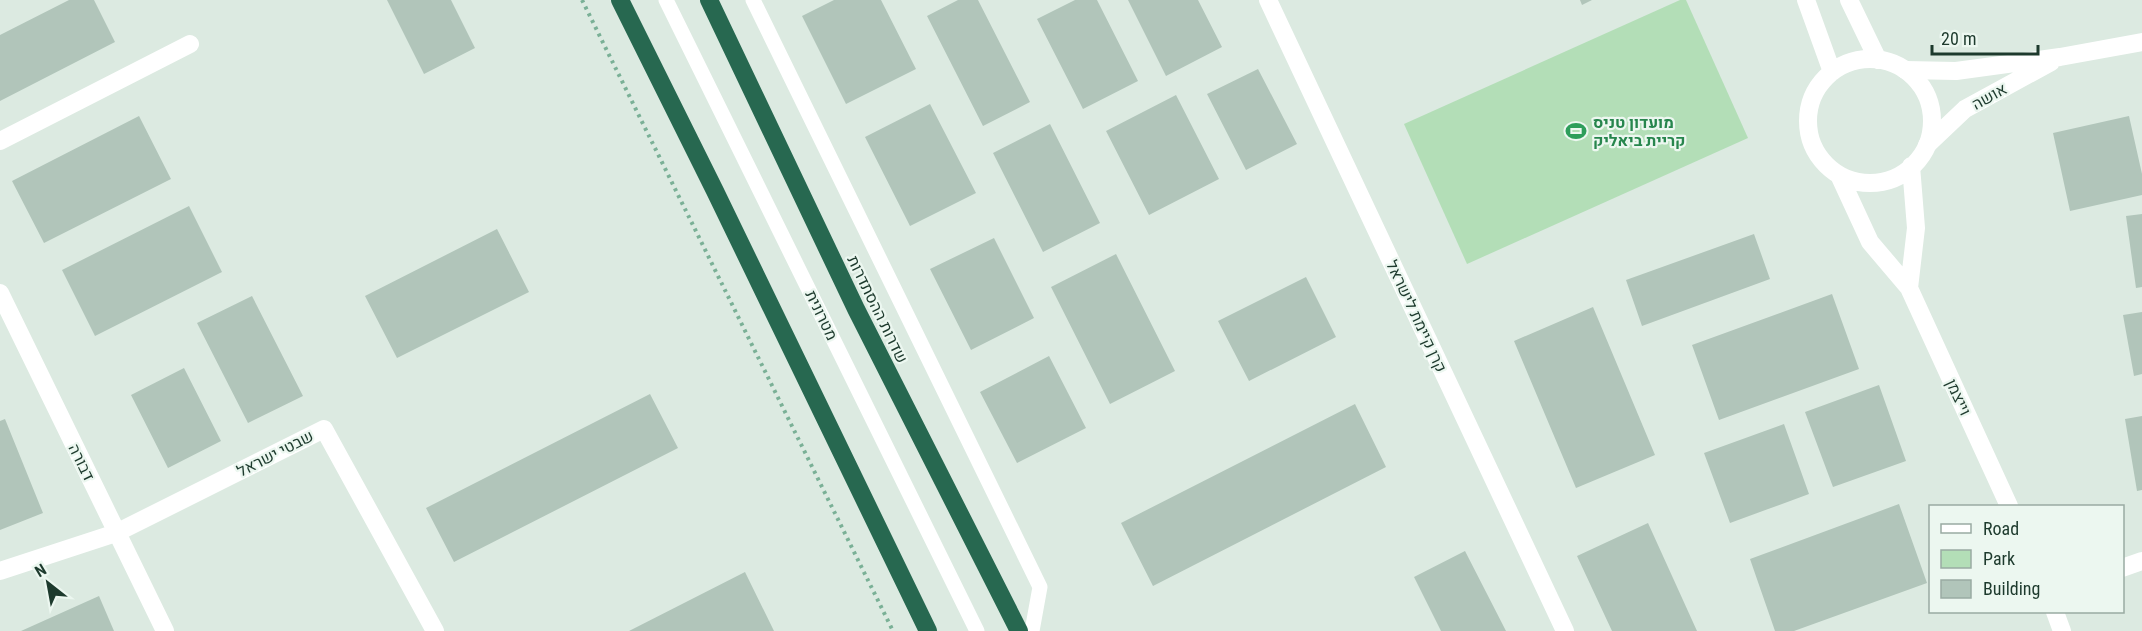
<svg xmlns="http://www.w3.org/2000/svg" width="2142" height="631" font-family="'Roboto Condensed',Heebo,sans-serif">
	<rect width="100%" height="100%" fill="#dceae1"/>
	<path fill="#b3deb7" d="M1680,0H1686L1748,138L1467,264L1404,124Z"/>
	<path fill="#b1c5ba" d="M69,0H94L115,42L0,101V35Z
		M387,0H451L475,48L424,74Z
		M834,0H881L916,69L846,104L802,16Z
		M958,0H978L1030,102L983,126L927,16Z
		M1075,0H1097L1138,81L1083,109L1037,19Z
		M1128,0H1198L1222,47L1166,76Z
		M1580,0H1592L1582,5Z
		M1258,69L1297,144L1246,170L1207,94Z
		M1176,95L1219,179L1149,215L1106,131Z
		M930,104L976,193L910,226L865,137Z
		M139,116L171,179L44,243L12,181Z
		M2129,116L2142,174V195L2070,211L2053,133Z
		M1050,124L1100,223L1043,252L993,153Z
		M189,206L222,272L95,336L62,270Z
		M2142,214V287L2136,288L2126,216Z
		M497,229L529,292L397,358L365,296Z
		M1754,234L1770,279L1642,326L1626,280Z
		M994,238L1034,318L971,350L930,269Z
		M1116,254L1175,371L1110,404L1051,287Z
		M1306,277L1336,337L1249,381L1218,321Z
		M1832,294L1859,369L1719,420L1692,345Z
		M252,296L303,396L248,423L197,323Z
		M1593,307L1655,455L1576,488L1514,341Z
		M2142,312V374L2134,376L2123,315Z
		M1049,356L1086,428L1017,463L980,392Z
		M184,368L221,441L168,468L131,395Z
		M1879,385L1906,461L1833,487L1805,412Z
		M650,394L678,448L454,562L426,508Z
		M1355,404L1386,467L1153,586L1121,523Z
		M2142,416V490L2137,491L2125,419Z
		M5,419L43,513L0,530V421Z
		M1784,424L1809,494L1730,523L1704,453Z
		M1899,504L1927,583L1794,631H1775L1750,559Z
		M1648,523L1697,631H1612L1577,556Z
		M1465,551L1506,631H1441L1414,577Z
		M745,572L774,631H629Z
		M99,596L114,631H21Z"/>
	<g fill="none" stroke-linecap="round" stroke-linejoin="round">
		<path stroke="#7ab096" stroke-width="4" stroke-dasharray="3 4.5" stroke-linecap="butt" d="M582,0L893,631"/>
		<path stroke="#fff" stroke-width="15" d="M666,0L977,631
			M753,0L1040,587L1032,631"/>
		<path stroke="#fff" stroke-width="18" d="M1268,0L1565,631
			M1905,70L1956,71L2060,57L2142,42
			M0,141L190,44
			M1927,145L1965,109L2051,62
			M0,293L165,631
			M2122,568L2142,561
			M0,571L116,533L324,429L435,631"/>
		<path stroke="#fff" stroke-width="18" d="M1806,0L1832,72
			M1849,0L1878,60
			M1808 121a62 62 0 1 1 124 0a62 62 0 1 1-124 0Z
			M1839,175L1870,242L1909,288L2009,506
			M1909,288L1916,228L1911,166
			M2055,612L2062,631"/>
		<path stroke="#276850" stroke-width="18" d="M620,0L715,191L928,631
			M709,0L856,309L1019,631"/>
	</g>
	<defs>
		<g id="stadium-bare" transform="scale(1.62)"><path d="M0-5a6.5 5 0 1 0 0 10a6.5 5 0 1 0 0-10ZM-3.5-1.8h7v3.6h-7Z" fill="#2e9e5b" stroke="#ecf7f0" stroke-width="2.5" paint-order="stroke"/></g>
	</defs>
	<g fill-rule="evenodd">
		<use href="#stadium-bare" x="1576" y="131"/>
	</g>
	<g text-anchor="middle" stroke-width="4.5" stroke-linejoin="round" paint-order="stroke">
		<g font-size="16" fill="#1d3a2d" stroke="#ecf7f0">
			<text transform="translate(1989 96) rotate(-29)" y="6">אושה</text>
			<text transform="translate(878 309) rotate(64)" y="6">שדרות ההסתדרות</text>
			<text transform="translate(822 315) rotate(64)" y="6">מטרונית</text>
			<text transform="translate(1417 316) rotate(65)" y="6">קרן קיימת לישראל</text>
			<text transform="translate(1959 397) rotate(65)" y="6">וייצמן</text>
			<text transform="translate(275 453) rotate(-27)" y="6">שבטי ישראל</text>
			<text transform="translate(82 462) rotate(64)" y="6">דבורה</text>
		</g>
		<g font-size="16" font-weight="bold" fill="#27864d" stroke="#ecf7f0" text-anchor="start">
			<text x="1593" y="128">מועדון טניס<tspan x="1593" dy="18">קריית ביאליק</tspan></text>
		</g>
	</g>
	<rect x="1929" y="505" width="195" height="108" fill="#ecf7f0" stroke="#99aba2" stroke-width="1.5"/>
	<rect x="1941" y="524" width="30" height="9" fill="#ffffff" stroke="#99aba2" stroke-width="1.5"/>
	<text x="1983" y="535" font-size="18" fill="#1d3a2d">Road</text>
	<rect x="1941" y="550" width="30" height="18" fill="#b3deb7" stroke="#99aba2" stroke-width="1.5"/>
	<text x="1983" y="565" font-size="18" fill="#1d3a2d">Park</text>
	<rect x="1941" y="580" width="30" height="18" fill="#b1c5ba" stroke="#99aba2" stroke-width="1.5"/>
	<text x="1983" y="595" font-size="18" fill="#1d3a2d">Building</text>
	<g transform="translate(48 583) rotate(329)" stroke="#ecf7f0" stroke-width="4.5" paint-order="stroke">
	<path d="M0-4.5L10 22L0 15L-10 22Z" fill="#1d3a2d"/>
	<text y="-9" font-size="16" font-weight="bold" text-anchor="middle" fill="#1d3a2d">N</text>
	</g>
	<path d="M1932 45v9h106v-9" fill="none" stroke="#1d3a2d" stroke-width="3"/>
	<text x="1941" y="45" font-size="18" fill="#1d3a2d" stroke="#ecf7f0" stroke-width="4.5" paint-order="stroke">20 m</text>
</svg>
